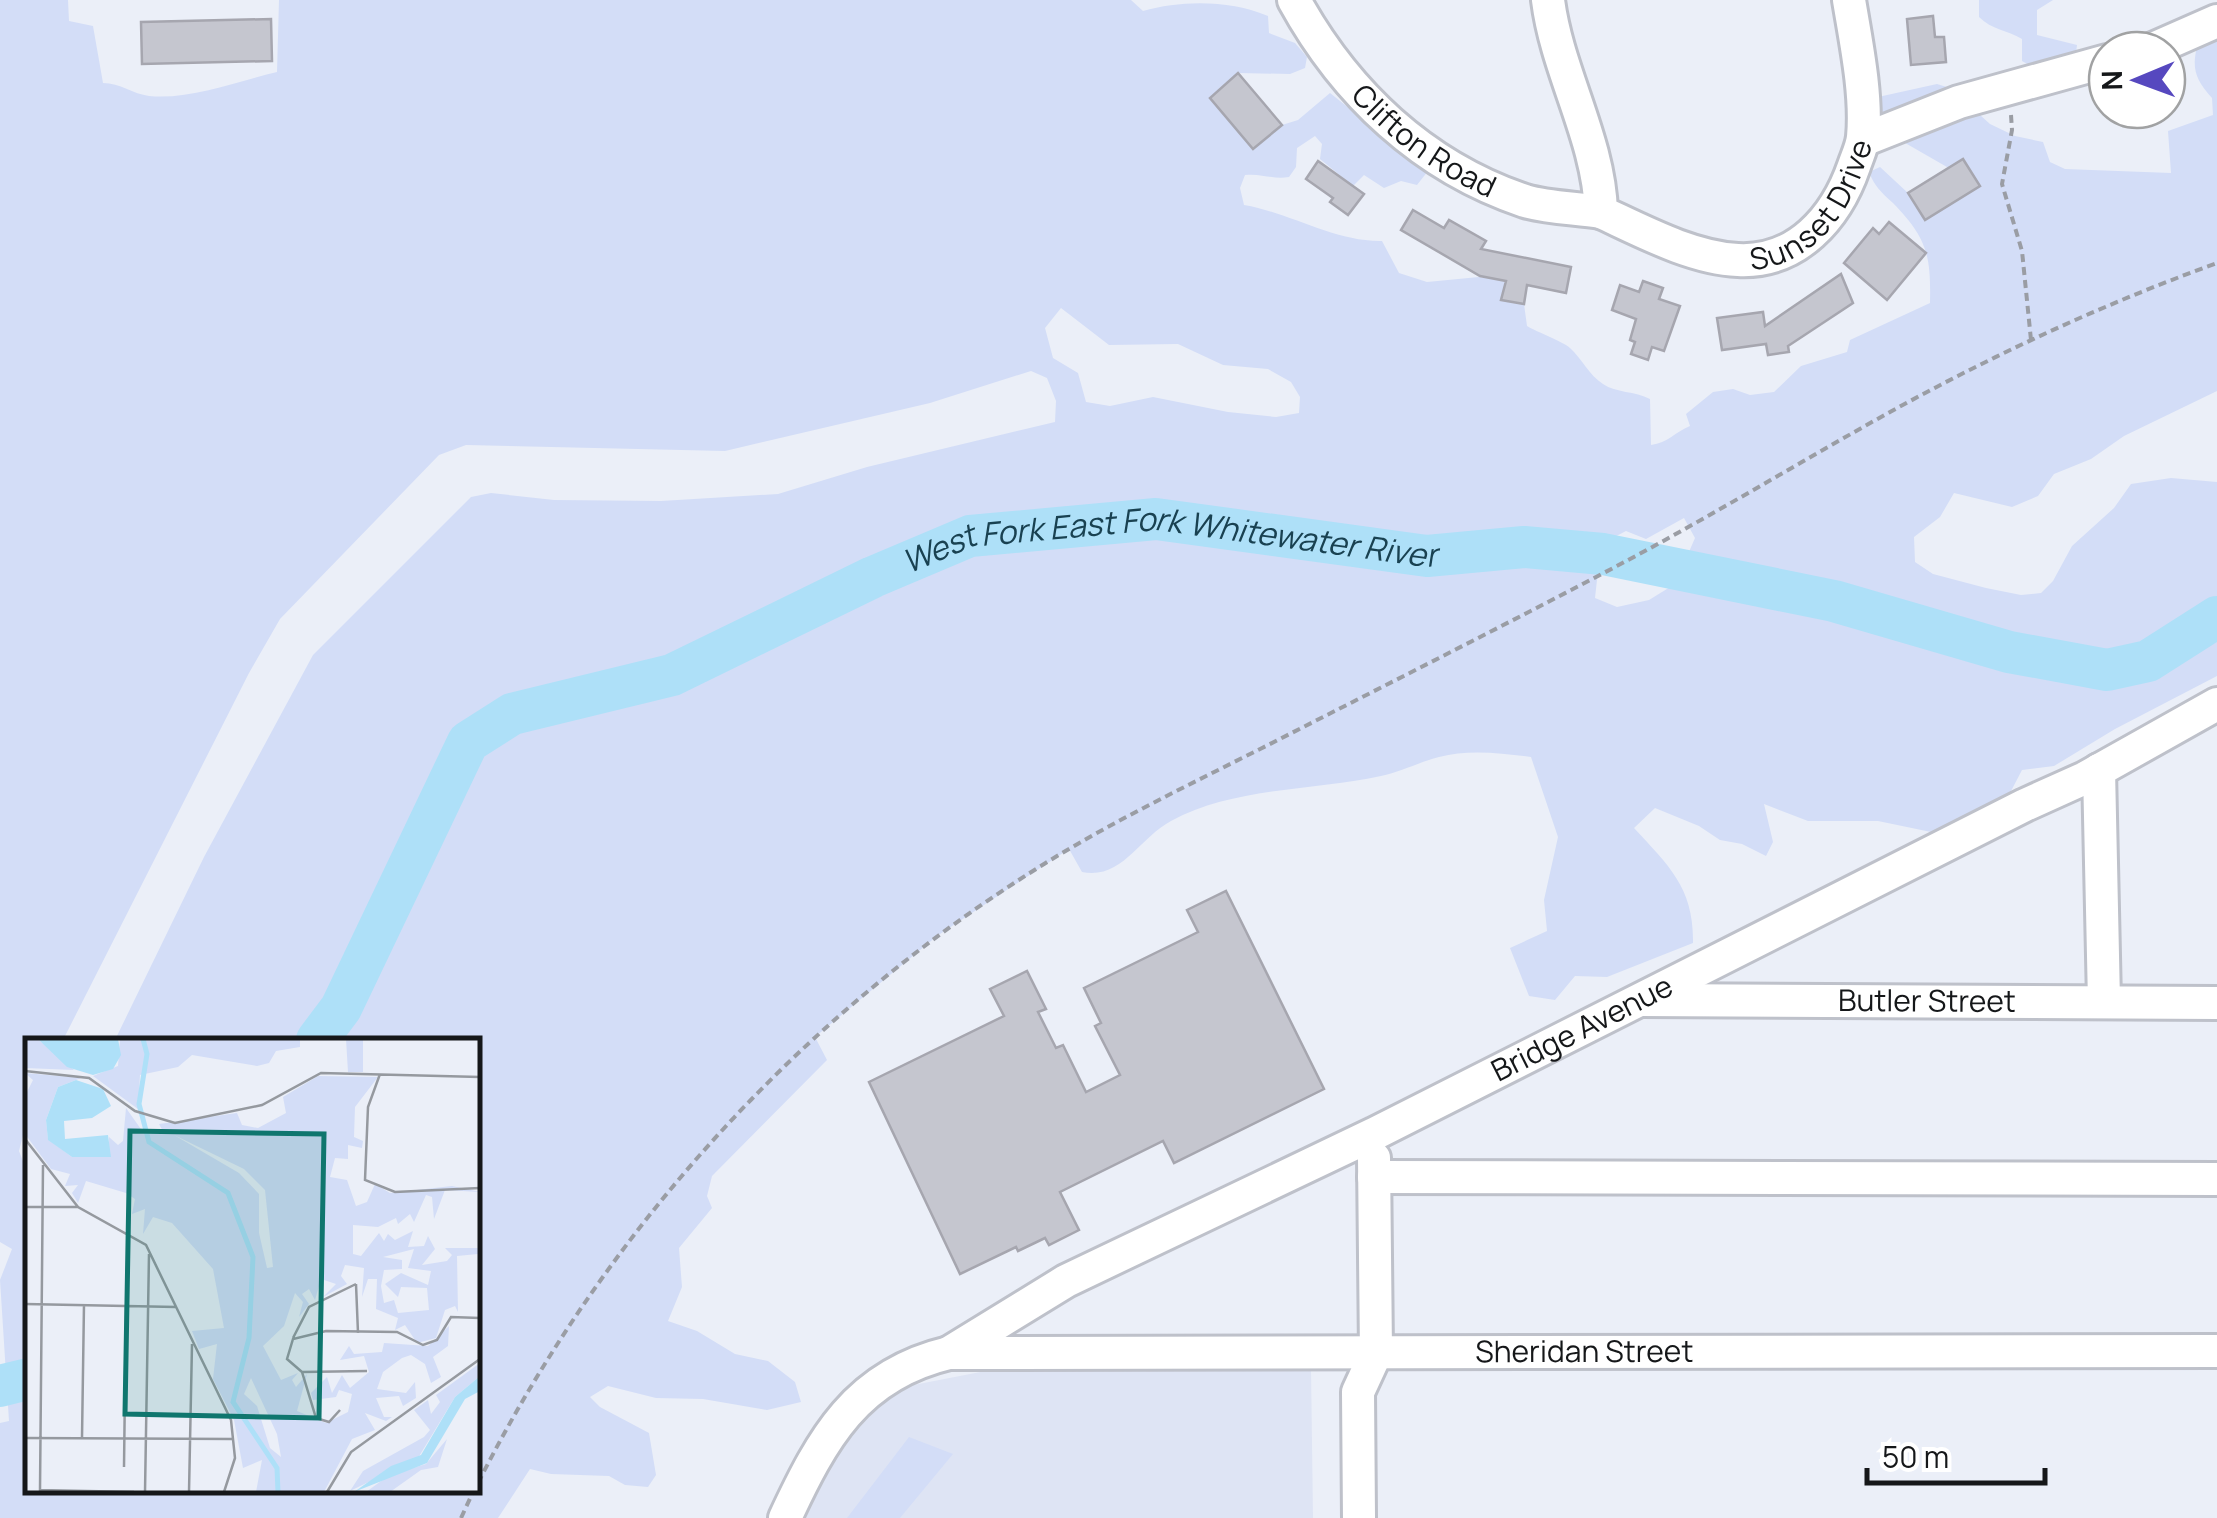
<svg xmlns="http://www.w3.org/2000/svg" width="2217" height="1518" font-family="Manrope,sans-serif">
	<rect width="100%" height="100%" fill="#ebeff8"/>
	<path fill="#dee4f4" d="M1001,1368H1311L1313,1518H803L828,1459L898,1388Z"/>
	<path fill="#d3ddf7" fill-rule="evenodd" d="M0,0H68L69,21L93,26L103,83C120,83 133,94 149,96C190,100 238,81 277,72L279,0H1131L1143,11C1182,0 1230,0 1268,16L1269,33L1295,43L1307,57L1305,68L1290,74L1238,73L1210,98L1253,149L1282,125L1298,120L1330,93L1428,171L1417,185L1401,181L1384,188L1364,175L1353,186L1320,159L1322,144L1315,136L1297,148L1296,167L1289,177C1273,180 1262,173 1245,175L1240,188L1244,205C1291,213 1334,242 1382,241L1399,273L1427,282L1479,277L1506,281L1502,299L1524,304L1527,326C1537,332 1564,342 1570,348C1582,359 1589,375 1603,384C1616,393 1635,391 1650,399L1651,445C1668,443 1675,432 1690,426L1686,414L1713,392L1733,389L1750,395L1774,392L1801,366L1847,352L1850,340L1930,303C1931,255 1927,238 1893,203C1881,192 1875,187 1869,172L1880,167L1908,193L1925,220L1980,186L1900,140L1876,119L1878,97L1937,84L1950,88L1990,124L2015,136L2043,142L2050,162L2065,169L2171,173L2168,131L2213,115L2212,98C2195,79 2191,68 2198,43L2217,36V391L2124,436L2091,459L2054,474L2038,496L2012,507L1954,493L1940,517L1914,537L1915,562L1933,574L1986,588L2021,595L2041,593L2053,581L2072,546L2114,508L2131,484L2171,478L2217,482V676L2115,729L2054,766L2022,770L2010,793L1931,832L1878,821H1808L1764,804L1773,842L1766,856L1742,844L1720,840L1699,826L1655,808L1634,828C1669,866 1694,888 1693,943L1607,977L1575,976L1555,1000L1529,996L1510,948L1547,931L1544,900L1558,837L1531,757C1501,753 1468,749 1439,757C1419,762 1401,772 1381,776C1311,791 1234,787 1171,821C1139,838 1122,880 1082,872L1069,849L937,936L815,1037L827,1060L712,1176L707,1196L712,1208L679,1248L682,1287L668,1321L697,1331L735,1354L768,1361L795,1382L801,1402L767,1410L703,1399L656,1398L608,1386L590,1397L600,1407L649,1433L656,1475L648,1487L625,1485L609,1476L551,1474L530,1469L498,1518H0V1423L9,1421L0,1280L12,1249L0,1242ZM1061,308L1109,345L1178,344L1223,365L1268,369L1291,382L1300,397L1299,413L1276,417L1228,412L1153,397L1110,406L1086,402L1078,373L1053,358L1045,328ZM1031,371L1047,378L1056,401L1055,422L867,467L778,494L661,501L554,500L491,493L471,497L313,655L204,857L115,1040H478V1490H28V1174L19,1151L28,1115V1040H63L249,673L280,619L439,455L466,445L725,451L930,403ZM1684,518L1695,538L1675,584L1649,600L1617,607L1595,598L1601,544L1626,531L1646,539Z
		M1979,0H2053L2037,10V35L2077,45L2075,60L2040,71L2022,61V39C2007,30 1992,30 1979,17Z
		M909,1437L953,1454L900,1518H847Z"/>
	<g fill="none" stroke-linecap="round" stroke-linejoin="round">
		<g stroke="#aee0f8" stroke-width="42">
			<path id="s1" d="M317,1040L341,1008L468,742L512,714L672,675L873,577L970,536L1156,519L1427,556L1524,547L1603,554L1834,601L2009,652L2107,670L2148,661L2217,617"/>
			<path d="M0,1386L28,1379"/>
		</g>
	</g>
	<path fill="#c5c6cf" stroke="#a6a6af" stroke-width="2.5" d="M1933,16L1935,37H1944L1946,62L1911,65L1907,19Z
		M271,19L272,61L142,64L141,22Z
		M1238,73L1282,125L1253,149L1210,98Z
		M1963,159L1980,186L1925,220L1908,193Z
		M1318,161L1364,194L1348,215L1330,202L1333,198L1306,179Z
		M1413,210L1444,228L1449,220L1486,241L1481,249L1571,267L1566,293L1527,285L1524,304L1501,300L1506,281L1480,276L1401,230Z
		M1889,222L1926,253L1887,300L1844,263L1873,228L1879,234Z
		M1841,274L1853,303L1788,346L1789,352L1768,355L1766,344L1722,350L1717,318L1763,312L1765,326Z
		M1643,281L1663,288L1659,299L1680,306L1664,351L1652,347L1648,360L1631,354L1635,342L1630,340L1636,319L1612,310L1620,285L1639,292Z
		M1226,891L1324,1089L1174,1163L1163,1141L1060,1192L1079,1230L1049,1245L1045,1238L1018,1251L1016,1247L960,1274L869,1082L1004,1016L990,989L1027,971L1046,1009L1038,1012L1056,1048L1063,1045L1086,1092L1120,1075L1095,1026L1101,1023L1084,988L1198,932L1187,910Z"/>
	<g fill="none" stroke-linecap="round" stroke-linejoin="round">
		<g stroke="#bec1ca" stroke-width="38">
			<g id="minor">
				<path id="s2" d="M1294,0C1345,93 1423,167 1525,201C1548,208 1577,208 1601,212"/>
				<path id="s3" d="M1548,0C1557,72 1599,139 1601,212C1642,231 1692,258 1738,260C1797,263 1836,218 1854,166C1857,157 1862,147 1863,137C1867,95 1856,42 1849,0"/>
				<path d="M2151,50L2217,21"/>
				<path d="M1863,140L1959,102L2107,61"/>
				<path d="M2099,770L2104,1002"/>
				<path id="s4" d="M1642,1000L2217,1003"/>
				<path d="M1374,1177L2217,1179"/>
				<path id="s5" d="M949,1353L1066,1281L1374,1134L2025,805L2085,778L2217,704"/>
				<path id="s6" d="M785,1518C822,1439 856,1375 949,1353L2217,1351"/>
				<path d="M1359,1518L1358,1392L1376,1353L1374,1158"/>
			</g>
		</g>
		<path stroke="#9a9da4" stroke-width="4" stroke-dasharray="8 5" stroke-linecap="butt" d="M2011,115L2012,130L2002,184L2022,251L2031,340
			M478,1483C607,1228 802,1014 1044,864C1115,820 1191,784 1266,746C1382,687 1499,628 1615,567C1708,518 1798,463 1890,412C1995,354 2104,304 2217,263
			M461,1518L474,1490"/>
		<use href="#minor" stroke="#fff" stroke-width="32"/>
	</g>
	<g text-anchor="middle" stroke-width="9" stroke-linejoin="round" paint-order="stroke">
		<g font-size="30" fill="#151719" stroke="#fff">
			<text dy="10" stroke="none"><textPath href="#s2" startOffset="195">Clifton Road</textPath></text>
			<text dy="10" stroke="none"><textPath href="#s3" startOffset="465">Sunset Drive</textPath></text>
			<text dy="10" stroke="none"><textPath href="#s4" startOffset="285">Butler Street</textPath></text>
			<text dy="10" stroke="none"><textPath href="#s5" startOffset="712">Bridge Avenue</textPath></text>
			<text dy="10" stroke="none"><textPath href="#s6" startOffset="878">Sheridan Street</textPath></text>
		</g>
		<g font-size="32" font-style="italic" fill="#194151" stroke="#fff">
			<text dy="11" stroke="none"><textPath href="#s1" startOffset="1080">West Fork East Fork Whitewater River</textPath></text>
		</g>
	</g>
	<g transform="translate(25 1038)">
		<rect width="455" height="455" fill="#ebeff8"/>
		<path d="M0,1H13L49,32L0,30ZM95,1H275V9L251,13L244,25L232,28L167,17L153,29L115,37L113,71L68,38L93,28ZM338,1V34H323L321,1ZM0,35L56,40L33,49L21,82L23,101L47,119H84V99L93,107L98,103L101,70L118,94L139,95L134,86L212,75L217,87L233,90L261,75L258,59L293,38L353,39L330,69L329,99L338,103L337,110L323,107V121L310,120L305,139L322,142L331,168L342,164L350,146L365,155L427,148L455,154L420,152L409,181L407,159L401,157L389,184L385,176L373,186L371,180L353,189L328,187V216L336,218L354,195L359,203L363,196L370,202L388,193L383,209L399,208L403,198L410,211L397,227L422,223L427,217L420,210H455L453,216L432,218L433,274L430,268L420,272L411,300L392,305L380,287L370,292L373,280L351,271L352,241H343L337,259L339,230L320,227L316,238L322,246L298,259L311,246L296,241L290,262L284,251L277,256L284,266L274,279L278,264L270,255L259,288L238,308L256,342L273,335L267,342L271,349L282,336L272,373L301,385L323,374L327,356L314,352L311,359L288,362L286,355L302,339L307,355L317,337L325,350L344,334L339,318L315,322L324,308L329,316L357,314L359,305L403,308L424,288L423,308L408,319L416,339L406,345L400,326L386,317L377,320L358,334L352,351L381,355L390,344L391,360L378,368L374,358L351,360L359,379H367L361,383L340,375L350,392L327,401L299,454H231L237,422L218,430L209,382L188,341L192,306L174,311L167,293L199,290L188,231L147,185L128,179L118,196L120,171L107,176L110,161L101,155L61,143L53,165L47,155L53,147L40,148L45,136L26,131L0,96V58L8,42ZM149,97L219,131L240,152L248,229L242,230L234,195V156L214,135ZM389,211L383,230L406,233L403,247L376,235L360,246L373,259L376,249L402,250L404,272L373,275L369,262L359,265L356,248L359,232L377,231V222L358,219ZM226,340L252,396L256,419L245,410L232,368L219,356ZM455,325V338L430,359L393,420L325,453L338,433L399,399L405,392L389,372L403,362L406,376L415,364L411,357ZM422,401L413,429L396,432L365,454H341L363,438L401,426Z" fill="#d3ddf7" fill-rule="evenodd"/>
		<path d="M13,1H93L96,17L88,31L68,37L42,29ZM51,42L78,51L86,68L67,80L39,83L40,101L83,97L86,119H47L23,102L21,82L33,49ZM455,338V353L440,361L402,425L329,454L366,428L396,417L430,359Z" fill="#aee0f8"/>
		<path fill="none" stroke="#aee0f8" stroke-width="5" d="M118,1L122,16L114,66L124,104L203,155L228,219L224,300L208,364L252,430L253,454"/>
		<path fill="none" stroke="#95999f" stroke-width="2.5" d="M0,33L64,40L110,73L150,85L237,67L296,35L455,39M355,36L343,69L340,142L370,154L455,150M0,101L53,169L121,207L206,382L210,420L199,454M18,127L15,452L109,454M0,169H53M331,246L333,295M0,266L151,269M268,300L284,269L331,246M277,334L342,333M315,372L304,384L291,380L277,334L262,321L268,301L301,293L372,294L398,307L412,302L426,279L455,280M0,400L208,401M57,400L59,266M99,429L101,267M120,454L124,216M164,454L167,306M302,454L326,414L455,321"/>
		<path fill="#0f766e" fill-opacity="0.15" stroke="#0f766e" stroke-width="5" d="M105,93L299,96L294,380L100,376Z"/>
		<rect width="455" height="455" fill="none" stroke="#151719" stroke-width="5"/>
	</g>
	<g transform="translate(2137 80) rotate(269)"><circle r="48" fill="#ffffff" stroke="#a1a2a3" stroke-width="2.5"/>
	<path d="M0-8L18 38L0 25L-18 38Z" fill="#5648bf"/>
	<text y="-15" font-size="28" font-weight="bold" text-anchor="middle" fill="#151719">N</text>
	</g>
	<path d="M1867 1468v15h178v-15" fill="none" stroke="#151719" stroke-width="5"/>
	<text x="1882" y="1468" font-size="30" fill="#151719" stroke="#ffffff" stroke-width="8" paint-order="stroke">50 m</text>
</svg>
